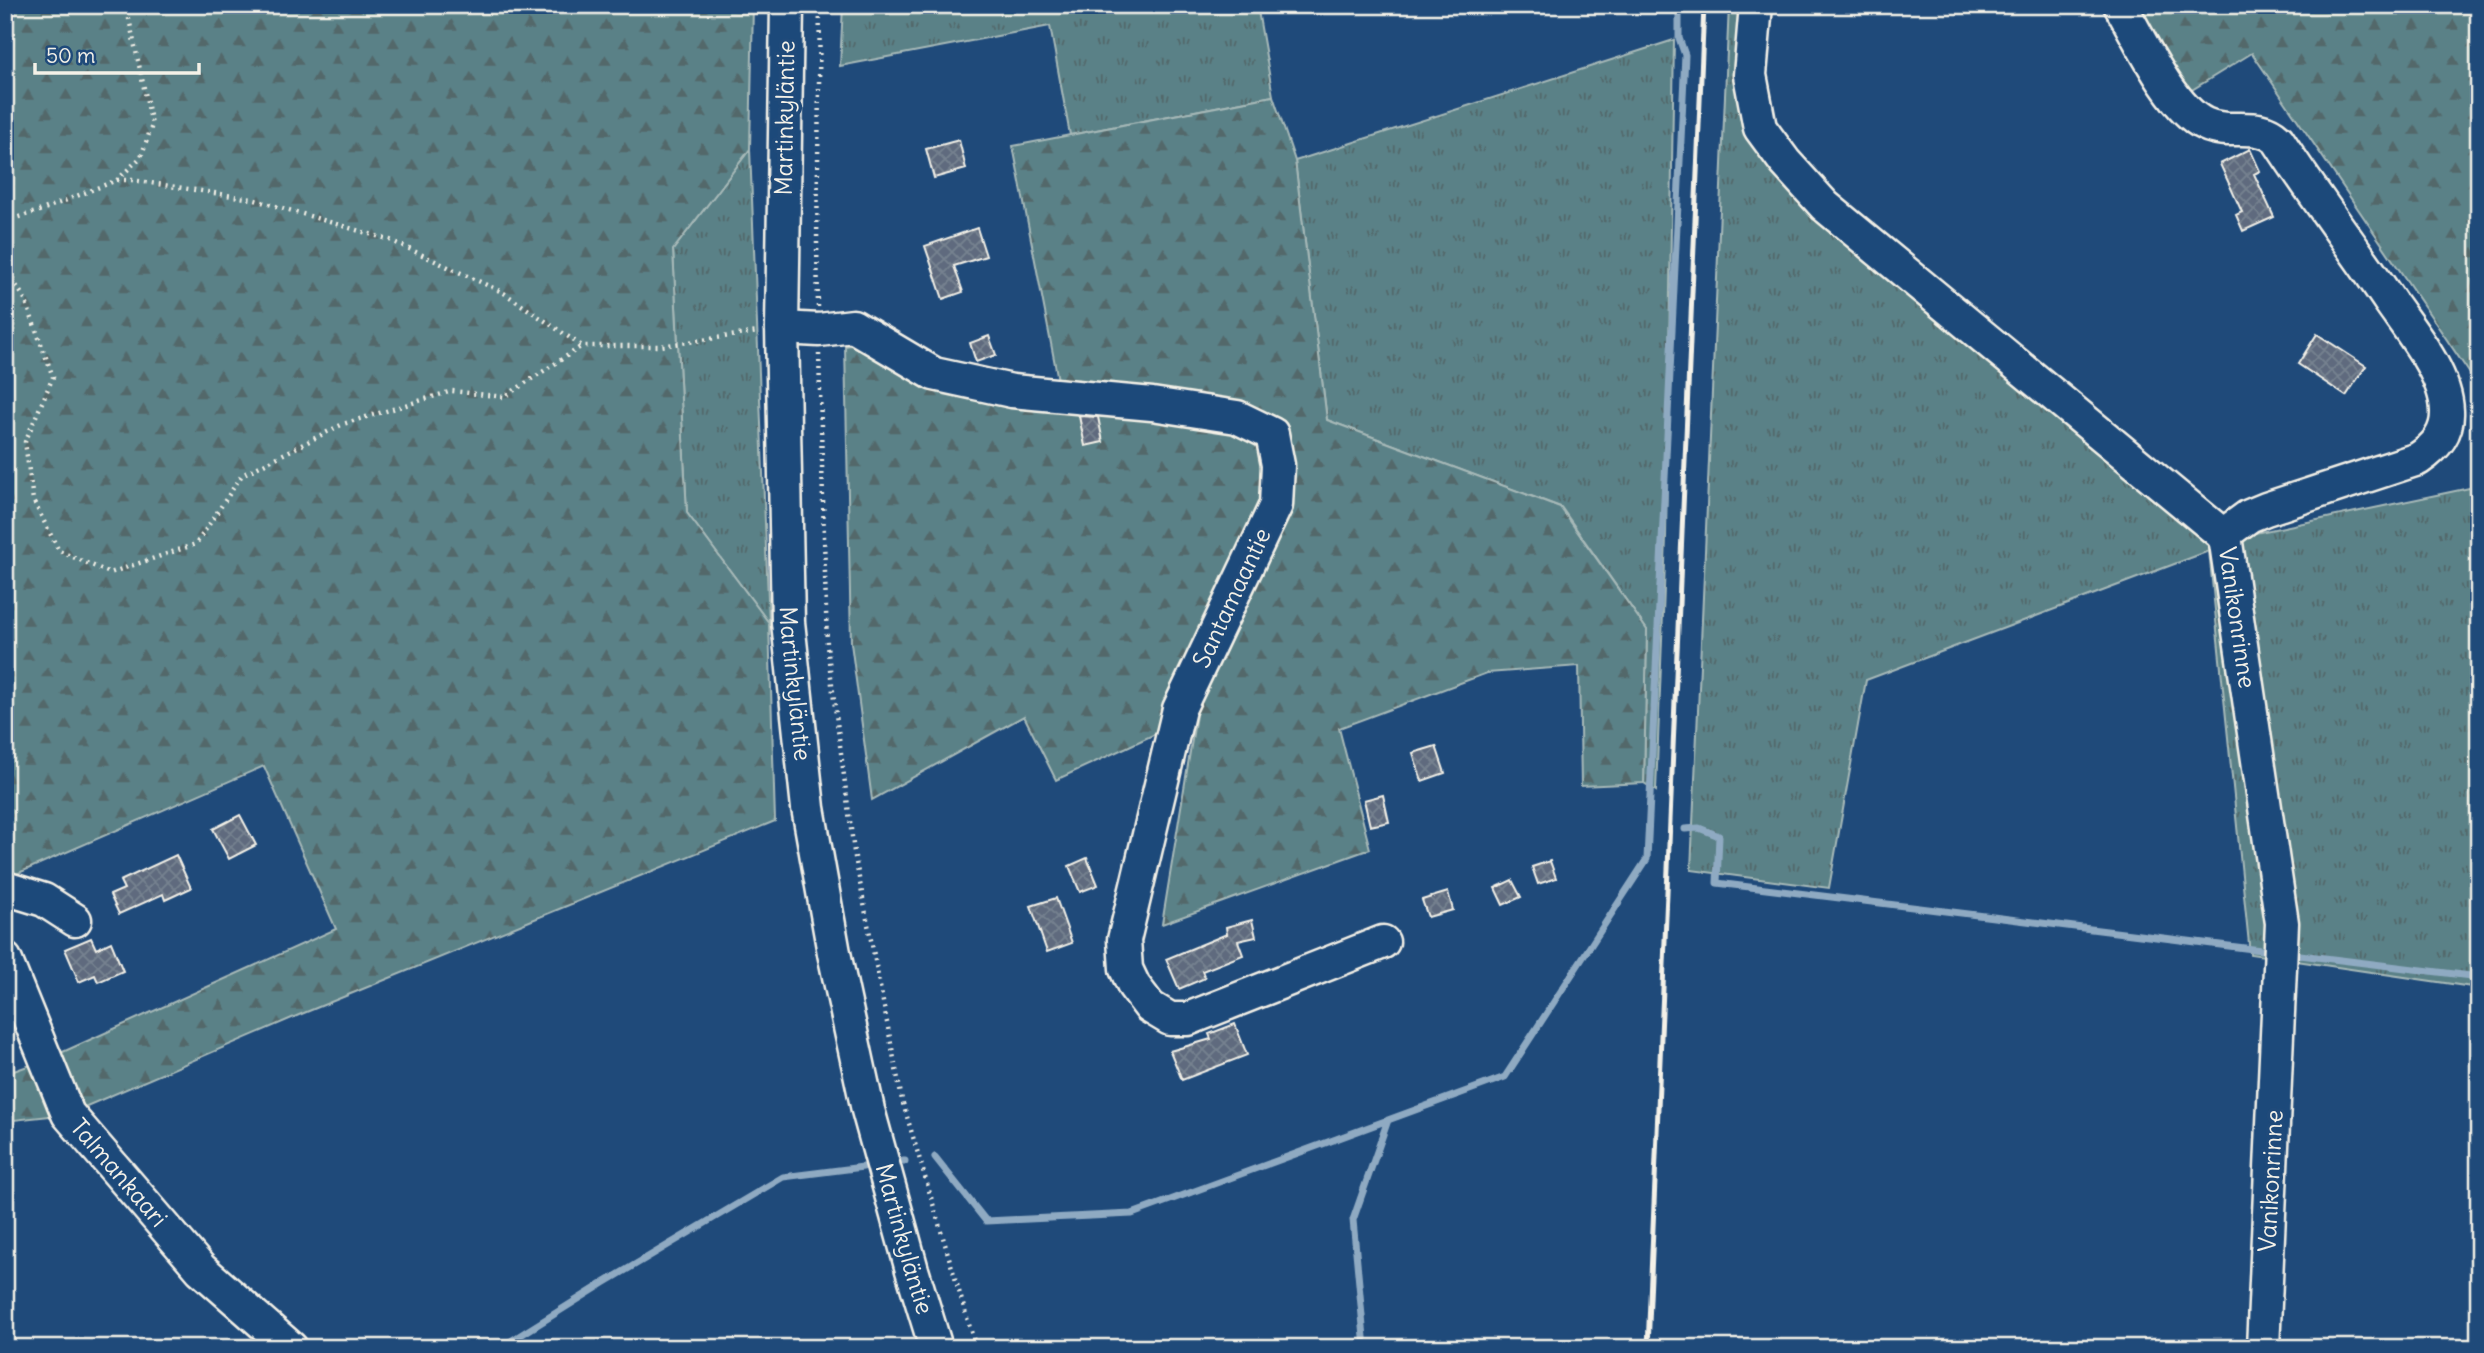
<svg xmlns="http://www.w3.org/2000/svg" width="2484" height="1353" font-family="Delius,sans-serif">
	<defs>
		<pattern id="grass-tufts" width="24" height="20" patternUnits="userSpaceOnUse" patternTransform="scale(1.75)"><rect width="24" height="20" fill="#5a8187"/><path d="M3 7l-1-3M5 7V3M7 7l1-3M15 17l-1-3M17 17v-4M19 17l1-3" fill="none" stroke="#52676a"/></pattern>
		<pattern id="forest-firs" width="22" height="20" patternUnits="userSpaceOnUse" patternTransform="scale(1.75)"><rect width="22" height="20" fill="#5a8187"/><path d="M5 1l3.5 6h-7zM16 11l3.5 6h-7z" fill="#52676a"/></pattern>
		<pattern id="building-cross-hatch" width="8" height="8" patternUnits="userSpaceOnUse" patternTransform="scale(1.75)"><rect width="8" height="8" fill="#5e6b7e"/><path d="M0 0l8 8M0 8l8-8" fill="none" stroke="#768190"/></pattern>
	</defs>
	<rect width="100%" height="100%" fill="#1f4a7a"/>
	<filter id="ink" filterUnits="userSpaceOnUse"><feTurbulence type="fractalNoise" baseFrequency=".0143" numOctaves="2"/><feDisplacementMap in="SourceGraphic" scale="14" xChannelSelector="R" yChannelSelector="G"/><feConvolveMatrix kernelMatrix="1 2 1 2 8 2 1 2 1" color-interpolation-filters="sRGB"/></filter>
	<g filter="url(#ink)">
		<path fill="url(#grass-tufts)" stroke="#a7b9b8" stroke-width="2" d="M843,5H1257L1273,96L1070,135L1050,26L840,66Z
			M1729,5H1747L1739,72L1752,144L1812,215L2246,535L2479,486V988L2250,954L2209,551L1866,680L1829,888L1691,870Z
			M1674,40L1666,538L1656,791L1644,783L1647,630L1561,507L1327,420L1295,161Z
			M750,149L769,623L687,513L673,250Z"/>
		<path fill="url(#forest-firs)" stroke="#a7b9b8" stroke-width="2" d="M5,5H753L750,149L673,250L687,513L769,623L775,821L299,1015L68,1114L5,1121V1074L45,1060L336,929L264,766L5,879Z
			M2107,5H2479V387L2252,53L2164,107Z
			M1273,96L1295,161L1327,420L1560,507L1647,630L1644,783L1581,786L1579,666L1487,673L1339,728L1370,849L1162,924L1196,715L1056,780L1024,716L872,800L851,643L845,346L863,343L1063,406L1013,146Z"/>
		<g fill="none" stroke-linecap="round" stroke-linejoin="round">
			<path stroke="#8faac2" stroke-width="7" d="M1685,829L1699,828L1719,836L1717,883L2261,950
				M2300,955L2479,977
				M935,1157L986,1221L1132,1214L1505,1077L1647,859L1685,55L1679,38V5
				M903,1161H905
				M500,1348L604,1283L783,1177L863,1167
				M1365,1348L1353,1220L1388,1120"/>
		</g>
		<path fill="url(#building-cross-hatch)" stroke="#f4f1e8" stroke-width="2" d="M959,140L966,169L934,178L926,149Z
			M2250,149L2260,171L2254,174L2274,217L2243,231L2236,215L2242,212L2220,164Z
			M977,228L986,256L954,266L963,292L943,299L925,246Z
			M2317,334L2366,366L2346,396L2298,364Z
			M989,336L996,355L976,362L970,343Z
			M1079,416L1098,417L1103,442L1085,446Z
			M1436,746L1445,773L1422,781L1413,753Z
			M1383,795L1389,822L1370,826L1364,800Z
			M240,815L256,845L229,859L213,829Z
			M176,855L191,888L165,900L163,894L119,914L110,895L124,889L120,881Z
			M1087,858L1098,885L1080,892L1069,866Z
			M1550,861L1556,878L1538,884L1532,867Z
			M1512,880L1521,897L1503,905L1495,888Z
			M1448,892L1453,910L1428,917L1422,900Z
			M1056,898L1072,943L1047,952L1031,906Z
			M1252,920L1256,937L1238,941L1243,955L1202,971L1205,978L1179,989L1166,959L1227,934L1226,927Z
			M91,938L96,949L111,942L123,971L98,982L95,975L79,982L65,949Z
			M1235,1024L1247,1055L1182,1080L1170,1051L1211,1039L1209,1034Z"/>
		<g fill="none" stroke-linecap="round" stroke-linejoin="round">
			<g stroke="#f4f1e8" stroke-width="37">
				<g id="minor">
					<path id="s1" d="M787,5L782,328L788,622L808,808L834,953L868,1110L912,1270L936,1348"/>
					<path d="M1756,5L1750,75L1760,128L1785,162L1825,206L2223,535"/>
					<path d="M2120,5C2139,38 2172,109 2205,124C2230,136 2257,120 2278,140C2314,196 2354,248 2391,303C2412,333 2446,374 2447,411C2448,433 2436,447 2418,459L2266,509L2249,516L2223,535"/>
					<path d="M782,328L819,330L853,326L934,374L1012,391L1152,404L1237,417L1272,434L1278,465L1276,505L1179,709L1124,940L1126,969L1134,986L1150,1007L1170,1019H1188L1383,942"/>
					<path id="s2" d="M2223,535L2226,543L2282,923L2263,1348"/>
					<path d="M5,888L44,900L75,920"/>
					<path id="s3" d="M5,959L68,1114L201,1269L291,1348"/>
				</g>
			</g>
			<path stroke="#f4f1e8" stroke-width="4.5" stroke-dasharray="2 5" stroke-linecap="butt" d="M117,180H132L252,199L390,240L504,293L582,346H661L758,332
				M5,221L39,211L117,180L141,157L152,125L126,5
				M5,268L25,299L53,377L25,442L33,500L59,551L110,573L196,544L242,475L343,424L452,391L504,397L582,346
				M818,307L817,242L820,5
				M819,354L827,646L854,852L902,1100L976,1348"/>
			<use href="#minor" stroke="#1f4a7a" stroke-width="32"/>
			<path stroke="#f4f1e8" stroke-width="5" d="M1648,1348L1704,5"/>
		</g>
	</g>
	<g text-anchor="middle" stroke-width="7" stroke-linejoin="round" paint-order="stroke">
		<g font-size="24" fill="#f4f1e8" stroke="#1f4a7a">
			<text transform="translate(785 118) rotate(-89)" y="8">Martinkyläntie</text>
			<text transform="translate(1232 598) rotate(-65)" y="8">Santamaantie</text>
			<text dy="8" stroke="none"><textPath href="#s2" startOffset="84">Vanikonrinne</textPath></text>
			<text dy="8" stroke="none"><textPath href="#s1" startOffset="679">Martinkyläntie</textPath></text>
			<text dy="8" stroke="none"><textPath href="#s3" startOffset="245">Talmankaari</textPath></text>
			<text transform="translate(2271 1181) rotate(-87)" y="8">Vanikonrinne</text>
			<text dy="8" stroke="none"><textPath href="#s1" startOffset="1246">Martinkyläntie</textPath></text>
		</g>
	</g>
	<rect width="2484" height="1353" fill="none" stroke="#1f4a7a" stroke-width="28"/>
	<rect x="14" y="14" width="2456" height="1325" fill="none" stroke="#f4f1e8" stroke-width="2.5" filter="url(#ink)"/>
	<path d="M35 63v10h164v-10" fill="none" stroke="#f4f1e8" stroke-width="3.5"/>
	<text x="46" y="63" font-size="21" fill="#f4f1e8" stroke="#1f4a7a" stroke-width="5" paint-order="stroke">50 m</text>
</svg>
